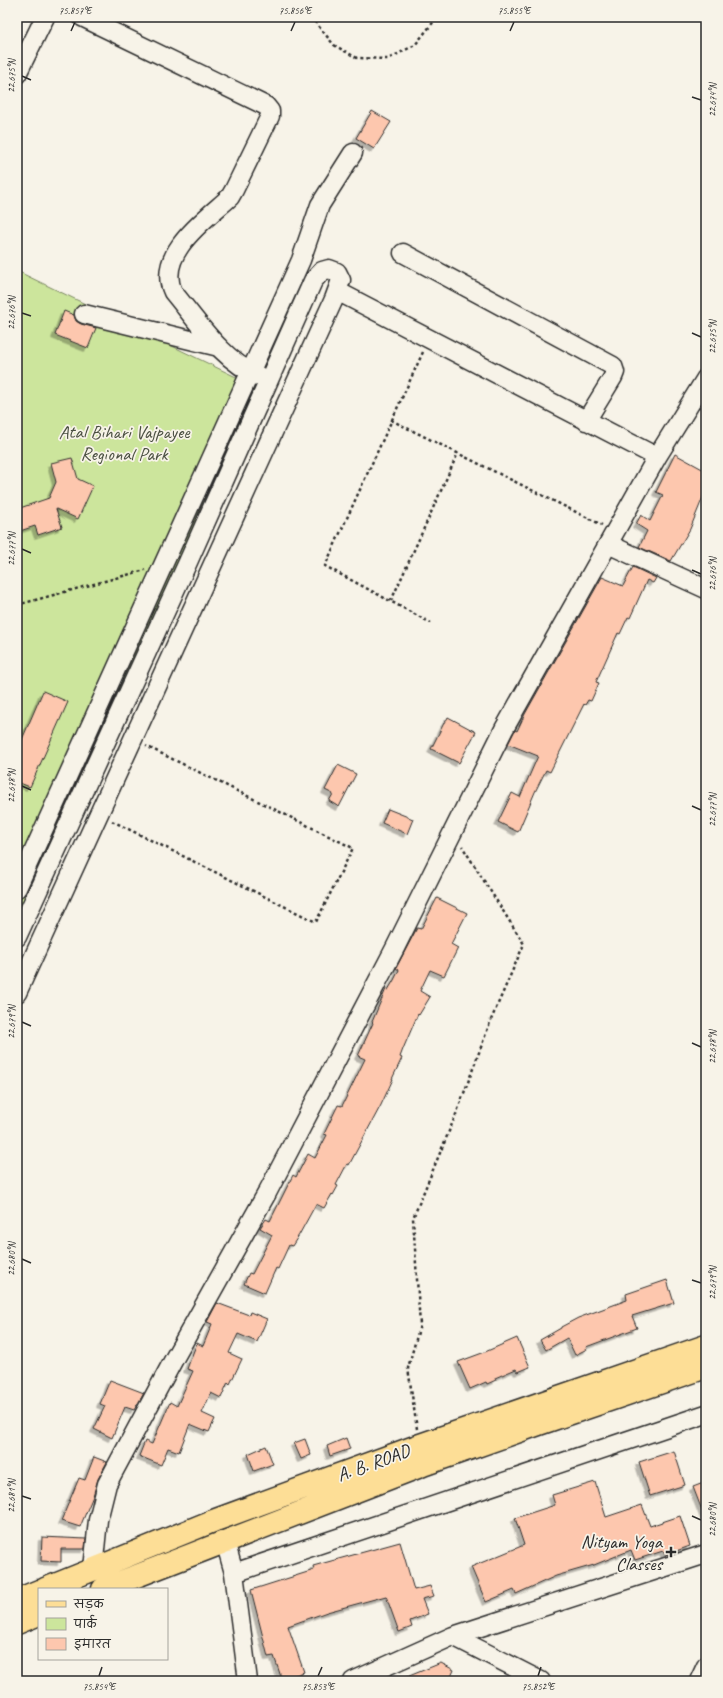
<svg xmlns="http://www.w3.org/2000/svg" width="723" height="1698" font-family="Caveat,'Playpen Sans Deva',sans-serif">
	<defs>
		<filter id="shadow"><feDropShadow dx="-3.5" dy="3.5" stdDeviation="0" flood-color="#0004"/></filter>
	</defs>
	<rect width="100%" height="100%" fill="#f7f3e8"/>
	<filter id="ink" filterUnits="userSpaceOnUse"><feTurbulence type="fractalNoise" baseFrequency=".025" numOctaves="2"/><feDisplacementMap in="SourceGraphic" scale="8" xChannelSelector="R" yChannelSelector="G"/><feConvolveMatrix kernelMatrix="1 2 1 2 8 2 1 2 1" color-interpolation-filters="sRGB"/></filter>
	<g filter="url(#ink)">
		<path fill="#cce59c" stroke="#7c8864" d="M17,271L265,391L17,940Z"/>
		<path fill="#fdc7ae" stroke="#2b2b2b" filter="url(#shadow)" d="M372,111L391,122L374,149L356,138Z
			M64,311L74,315L76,321L81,324L96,328L88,348L55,335Z
			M675,454L706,471V490L690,529L671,561L639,547L647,531L636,524L641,515L650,521L663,495L656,492Z
			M72,458L78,479L93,486L78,519L56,509L62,527L38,535L35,526L17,532V509L49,498L56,482L51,463Z
			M633,567L656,578L653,583L647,580L630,618L628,617L620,634L618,633L596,682L599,683L591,701L588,700L585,705L584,704L550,772L546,770L535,792L518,832L498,822L512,793L520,797L538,756L508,744L515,730L517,731L525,714L602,577L623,586Z
			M43,691L68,702L30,787L17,782V751Z
			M448,717L476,732L459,763L431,749L444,723H445Z
			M338,765L356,774L339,807L329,801L333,794L325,790Z
			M388,809L413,819L407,834L382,823Z
			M437,898L467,913L451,944L458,948L444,976L430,970L420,991L430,997L419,1015L418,1014L403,1049L400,1057L402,1058L392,1079H393L381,1105L349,1165L347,1164L336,1185L338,1186L333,1195L332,1194L324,1208L316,1204L299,1235L292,1246L289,1245L278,1269L276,1268L265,1293L244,1284L249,1273L252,1274L272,1235L260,1228L266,1219L270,1221L293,1175L296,1177L308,1154L315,1158L327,1135L324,1134L338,1105L342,1106L365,1059L358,1056L373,1023L372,1022L386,989L388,990L394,980L399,970L396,968L417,928L421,929Z
			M667,1280L674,1303L632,1316L637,1328L586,1347L587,1349L575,1355L567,1338L546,1350L540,1340L561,1328V1327L578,1318L627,1300L626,1294Z
			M217,1303L249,1315L250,1312L267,1319L257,1342L238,1334L229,1353L242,1359L230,1384L228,1382L221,1398L211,1393L202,1413L215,1419L209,1432L190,1424L179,1452L168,1448L161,1465L139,1456L145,1441L152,1444L170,1402L177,1406L193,1371L187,1369L191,1358L197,1343L203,1346L212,1324L207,1322Z
			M517,1338L530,1367L518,1372L516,1369L495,1378L496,1380L487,1384L486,1382L470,1389L458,1362L485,1352Z
			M110,1380L144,1393L134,1410L125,1407L112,1438L94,1429L105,1406L100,1404Z
			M346,1438L350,1449L330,1456L327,1446Z
			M305,1439L311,1455L301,1459L294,1443Z
			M266,1446L273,1464L254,1471L248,1454Z
			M674,1451L685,1485L650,1496L639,1462Z
			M94,1457L107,1462L98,1479L93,1496L80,1527L61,1521L79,1478L85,1480Z
			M595,1482L606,1517L642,1505L650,1526L680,1516L690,1546L665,1555L663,1551L635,1560L631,1550L594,1565L556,1576L516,1594L514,1590L486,1602L471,1567L524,1545L515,1518L555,1505L552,1495Z
			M706,1482V1518H705L693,1487Z
			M42,1537L86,1539L85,1549H61V1562L41,1561Z
			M400,1542L414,1590L430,1586L434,1596L422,1599L428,1614L410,1621L412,1627L399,1632L386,1596L327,1612L288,1626L304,1672L282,1680L274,1656L268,1657L251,1590L314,1570L313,1566Z
			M441,1663L454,1670L449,1681H397Z"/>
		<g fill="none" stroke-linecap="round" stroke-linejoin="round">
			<g stroke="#2b2b2b" stroke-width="21">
				<path id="minor" d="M82,17L266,106L270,111V116L234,190L230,197C206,219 155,254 173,292C198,322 223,362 261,377
					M17,74L45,17
					M403,253L613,366L615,372L613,377L586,421
					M84,314L219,347
					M657,457L706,378
					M608,544L706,589
					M17,888L301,260L320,205L353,153
					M17,937L188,562L313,281L322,271L329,269L337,272L341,280L334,299L17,993
					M225,1541L234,1573
					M93,1569L98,1520L107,1484L174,1359L267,1193L395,948L504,729L657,457L337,291
					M453,1636L541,1681
					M248,1681L234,1573L706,1414
					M353,1681L453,1636L706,1554
					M699,1681L706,1666"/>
			</g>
			<g stroke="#2b2b2b" stroke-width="25">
				<path id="major" d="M45,1589L213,1521L420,1445L706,1346
					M103,1589L423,1465L539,1424L706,1367
					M17,1600L39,1591
					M17,1623L39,1614"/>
			</g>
			<path stroke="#2b2b2b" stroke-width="2.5" stroke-dasharray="3 3" stroke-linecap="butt" d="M311,17L334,45L357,58L388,59L415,45L435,20L436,17
				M423,352L325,566L431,623
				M391,420L602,525
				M391,601L458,453
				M17,605L145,570
				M112,821L316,922L353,848L146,746
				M417,1429L408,1368L420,1325L413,1218L457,1112L491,1020L524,944L462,846"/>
			<use href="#minor" stroke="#f7f3e8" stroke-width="18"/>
			<use href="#major" stroke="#fdde96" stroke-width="22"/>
		</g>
	</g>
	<path fill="none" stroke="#2b2b2b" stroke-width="1.5" d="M71,31L75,22M291,31L295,22M510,31L514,22M22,76L31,80M692,97L701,100M22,313L31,316M692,333L701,337M22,549L31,553M692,570L701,574M22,786L31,790M692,806L701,810M22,1022L31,1026M692,1043L701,1047M22,1259L31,1263M692,1280L701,1283M22,1496L31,1499M692,1516L701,1520M99,1676L102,1667M318,1676L322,1667M538,1676L541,1667"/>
	<path fill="#2b2b2b" stroke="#f7f3e8" stroke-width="1.5" d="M669 1546h4v4h4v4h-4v4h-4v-4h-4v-4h4z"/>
	<g text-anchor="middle" stroke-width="3.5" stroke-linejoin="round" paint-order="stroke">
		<g font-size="19" fill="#4b5042" stroke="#f7f3e8">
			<text x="124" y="438">Atal Bihari Vajpayee<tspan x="124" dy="22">Regional Park</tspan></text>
		</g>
		<g font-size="19" fill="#2b2b2b" stroke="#f7f3e8">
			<text transform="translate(373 1462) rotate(-20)" y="7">A. B. ROAD</text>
		</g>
		<g font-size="19" fill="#2b2b2b" stroke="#f7f3e8" text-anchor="end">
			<text x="662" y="1548">Nityam Yoga<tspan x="662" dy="22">Classes</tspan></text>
		</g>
	</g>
	<rect width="723" height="1698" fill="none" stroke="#f7f3e8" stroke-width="44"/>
	<rect x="38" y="1588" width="130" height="72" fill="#f7f3e8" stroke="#a5a39c"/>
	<rect x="46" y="1601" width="20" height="6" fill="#fdde96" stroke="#a5a39c"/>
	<text x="74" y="1608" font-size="12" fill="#2b2b2b">सड़क</text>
	<rect x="46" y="1618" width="20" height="12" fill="#cce59c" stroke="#a5a39c"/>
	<text x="74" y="1628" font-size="12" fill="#2b2b2b">पार्क</text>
	<rect x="46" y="1638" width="20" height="12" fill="#fdc7ae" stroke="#a5a39c"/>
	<text x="74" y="1648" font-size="12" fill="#2b2b2b">इमारत</text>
	<rect x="22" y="22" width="679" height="1654" fill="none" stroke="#2b2b2b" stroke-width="1.5"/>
	<g font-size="10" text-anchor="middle" fill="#2b2b2b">
		<text x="75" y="14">75.857°E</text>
		<text x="295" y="14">75.856°E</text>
		<text x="514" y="14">75.855°E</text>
		<text transform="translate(11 76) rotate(-90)" y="4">22.675°N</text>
		<text transform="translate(712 100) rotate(-90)" y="4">22.674°N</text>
		<text transform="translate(11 313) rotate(-90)" y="4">22.676°N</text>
		<text transform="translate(712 337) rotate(-90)" y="4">22.675°N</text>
		<text transform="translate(11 549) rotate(-90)" y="4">22.677°N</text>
		<text transform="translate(712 574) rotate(-90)" y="4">22.676°N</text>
		<text transform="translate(11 786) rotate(-90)" y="4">22.678°N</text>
		<text transform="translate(712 810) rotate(-90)" y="4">22.677°N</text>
		<text transform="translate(11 1022) rotate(-90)" y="4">22.679°N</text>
		<text transform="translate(712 1047) rotate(-90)" y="4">22.678°N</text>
		<text transform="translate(11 1259) rotate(-90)" y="4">22.680°N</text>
		<text transform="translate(712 1283) rotate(-90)" y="4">22.679°N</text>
		<text transform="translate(11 1496) rotate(-90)" y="4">22.681°N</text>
		<text transform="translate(712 1520) rotate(-90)" y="4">22.680°N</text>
		<text x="99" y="1690">75.854°E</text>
		<text x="318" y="1690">75.853°E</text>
		<text x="538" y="1690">75.852°E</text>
	</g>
</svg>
